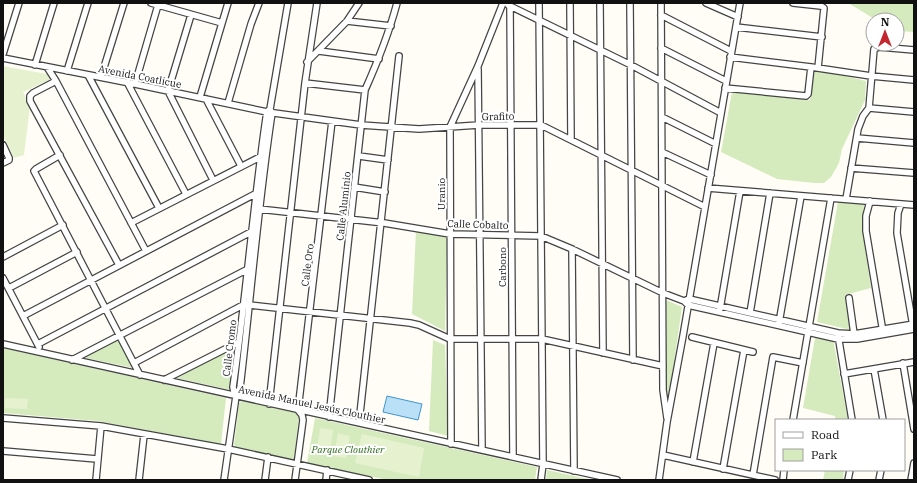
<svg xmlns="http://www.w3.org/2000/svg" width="917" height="483" font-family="'IBM Plex Serif',serif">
	<rect width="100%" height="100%" fill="#fffdf5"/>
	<path fill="#d5ebbd" d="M848,3H914V32L897,31V20H873V23V18Z
		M815,69L866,81L865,100L842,149L839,163L831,177L824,183H814L777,179L721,152L732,92L810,100Z
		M838,202L864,204L862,227L871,288L845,295L851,330L817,322Z
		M416,231L447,237L445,331L412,314Z
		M666,300L682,307L669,397L666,396Z
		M815,338L833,339L848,420H835V416L803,408Z
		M118,339L134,368L81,357Z
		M433,340L445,345L448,436L429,431Z
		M236,346L230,390L177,378Z
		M3,348L226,398L221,444L98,421L3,413Z
		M242,401L297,413L299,416L294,459L291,460L236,448L234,445L239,403Z
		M315,418L537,467L535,480H388L307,463Z
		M547,470L592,480H546Z
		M825,470H844L843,480H823Z"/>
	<path fill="#e6f2cf" d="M3,66L47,74L51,79L23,92L30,106L24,155L14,158L3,135Z
		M5,398L28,399L27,409L5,408Z
		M320,428L333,430L330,451L317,449Z
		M338,433L350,436L346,458L334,456Z
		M362,434L424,448L419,477L355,463Z"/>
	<path fill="#b9e0f7" stroke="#3f96cf" d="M387,396L422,404L418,420L383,412Z"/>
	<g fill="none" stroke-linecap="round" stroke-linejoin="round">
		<g stroke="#444" stroke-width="8">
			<path id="minor" d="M151,3L222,23
				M539,3L543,464L541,480
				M570,3L571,139
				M600,3L603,353
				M630,3L633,360
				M661,3L663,390L667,418
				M706,3L738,17
				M793,3L821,6L824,8L818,68
				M508,5L631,65L721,113
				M510,5L513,457
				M191,15L168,91L213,180
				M661,15L731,51
				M347,21L391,26
				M736,27L822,37
				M661,48L726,81
				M319,51L379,59
				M3,54L19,3
				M730,57L811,67L871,76L914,80
				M3,58L135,84L267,112L361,125L419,129L479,125H541L705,207
				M307,62L347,21L359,3
				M35,65L54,3
				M47,67L56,81L146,251
				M478,69L482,450
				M67,71L88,3
				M88,75L159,208
				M101,77L124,3
				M56,81L33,93L30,96V101L119,265
				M127,82L186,194
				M305,83L365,90
				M135,84L158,5
				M725,88L806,96L808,94L811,67
				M200,97L228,3
				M206,99L241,166
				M228,103L251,24L259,3
				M869,108L914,112
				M662,117L716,144
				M857,138L914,143
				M3,145L9,158V160L3,163
				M662,152L711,175
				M60,155L36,169L34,171L140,375
				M359,156L388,160
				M851,168L914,173
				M354,187L385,192
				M708,188L914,205
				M846,199L858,129L863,116L869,108L874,49L879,47L914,50
				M870,201L866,216V231L883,332
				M901,204L898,213L897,233L913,326
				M259,209L384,223L450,234L541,236L572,249L663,293L684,301L688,305L838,339H857L914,329
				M131,223L260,157
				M572,249L574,471
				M3,257L63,225
				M3,278L39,347
				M9,288L77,252
				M849,298L854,334
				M686,300L689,299L838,333L854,334L914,324
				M720,309L740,191
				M750,313L770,193
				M23,316L255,194
				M779,323L801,196
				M838,335L852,420
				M692,337L753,352
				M3,344L617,480
				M38,344L251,232
				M72,360L248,269
				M134,363L243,305H250L410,323L419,325L450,339H542L663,366
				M903,363L914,429
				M874,369L883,420
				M844,374L914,362
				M164,380L239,342
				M236,396L234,392L233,387C246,298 253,208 266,118L267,112L270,109L288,3
				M269,404L305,83L317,3
				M298,410L332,121
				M329,417L365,90C378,61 389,33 397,3
				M3,418L101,426L228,449L369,480
				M793,420L831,198
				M359,423L399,56
				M451,444L450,127L478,66L503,3
				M3,451L97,459
				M663,455L775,480
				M693,462L714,343
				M723,469L744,350
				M753,475L773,357L803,363
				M96,480L101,426
				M139,480L144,435
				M224,480L236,396L240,388C251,296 258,205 272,113L271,111
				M265,480L268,457
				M295,480L303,420L302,415L298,410
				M326,480L327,470
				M659,480L667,422L683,336L740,3
				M783,480L784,470
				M848,480L850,470
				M879,480L881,470
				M911,480L914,463"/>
		</g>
		<use href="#minor" stroke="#fff" stroke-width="5.5"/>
	</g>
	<g text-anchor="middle" stroke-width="4" stroke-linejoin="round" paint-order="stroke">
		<g font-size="10" fill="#111" stroke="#fff">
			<text transform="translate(140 76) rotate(11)" y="4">Avenida Coatlicue</text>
			<text transform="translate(498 116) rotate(-1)" y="4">Grafito</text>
			<text transform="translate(441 194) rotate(-90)" y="4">Uranio</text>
			<text transform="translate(343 206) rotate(-84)" y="4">Calle Aluminio</text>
			<text transform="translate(478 224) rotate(2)" y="4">Calle Cobalto</text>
			<text transform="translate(307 265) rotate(-83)" y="4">Calle Oro</text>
			<text transform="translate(502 267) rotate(-90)" y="4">Carbono</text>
			<text transform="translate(229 348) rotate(-83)" y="4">Calle Cromo</text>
			<text transform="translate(312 404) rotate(12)" y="4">Avenida Manuel Jesús Clouthier</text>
		</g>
		<g font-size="10" font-style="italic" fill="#2f6b1f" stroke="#fff">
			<text x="348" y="453">Parque Clouthier</text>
		</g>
	</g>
	<rect width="917" height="483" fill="none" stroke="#111111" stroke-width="8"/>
	<rect x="775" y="419" width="130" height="52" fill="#ffffff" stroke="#a0a0a0"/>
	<rect x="783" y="432" width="20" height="6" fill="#ffffff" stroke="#a0a0a0"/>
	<text x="811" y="439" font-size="12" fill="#111111">Road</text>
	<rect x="783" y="449" width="20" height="12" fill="#d5ebbd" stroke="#a0a0a0"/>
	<text x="811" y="459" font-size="12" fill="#111111">Park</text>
	<g transform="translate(885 32)"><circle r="19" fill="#ffffff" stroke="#a0a0a0"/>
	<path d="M0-3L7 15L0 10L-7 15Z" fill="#c4262e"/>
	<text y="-6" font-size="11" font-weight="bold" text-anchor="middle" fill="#111111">N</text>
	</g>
</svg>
